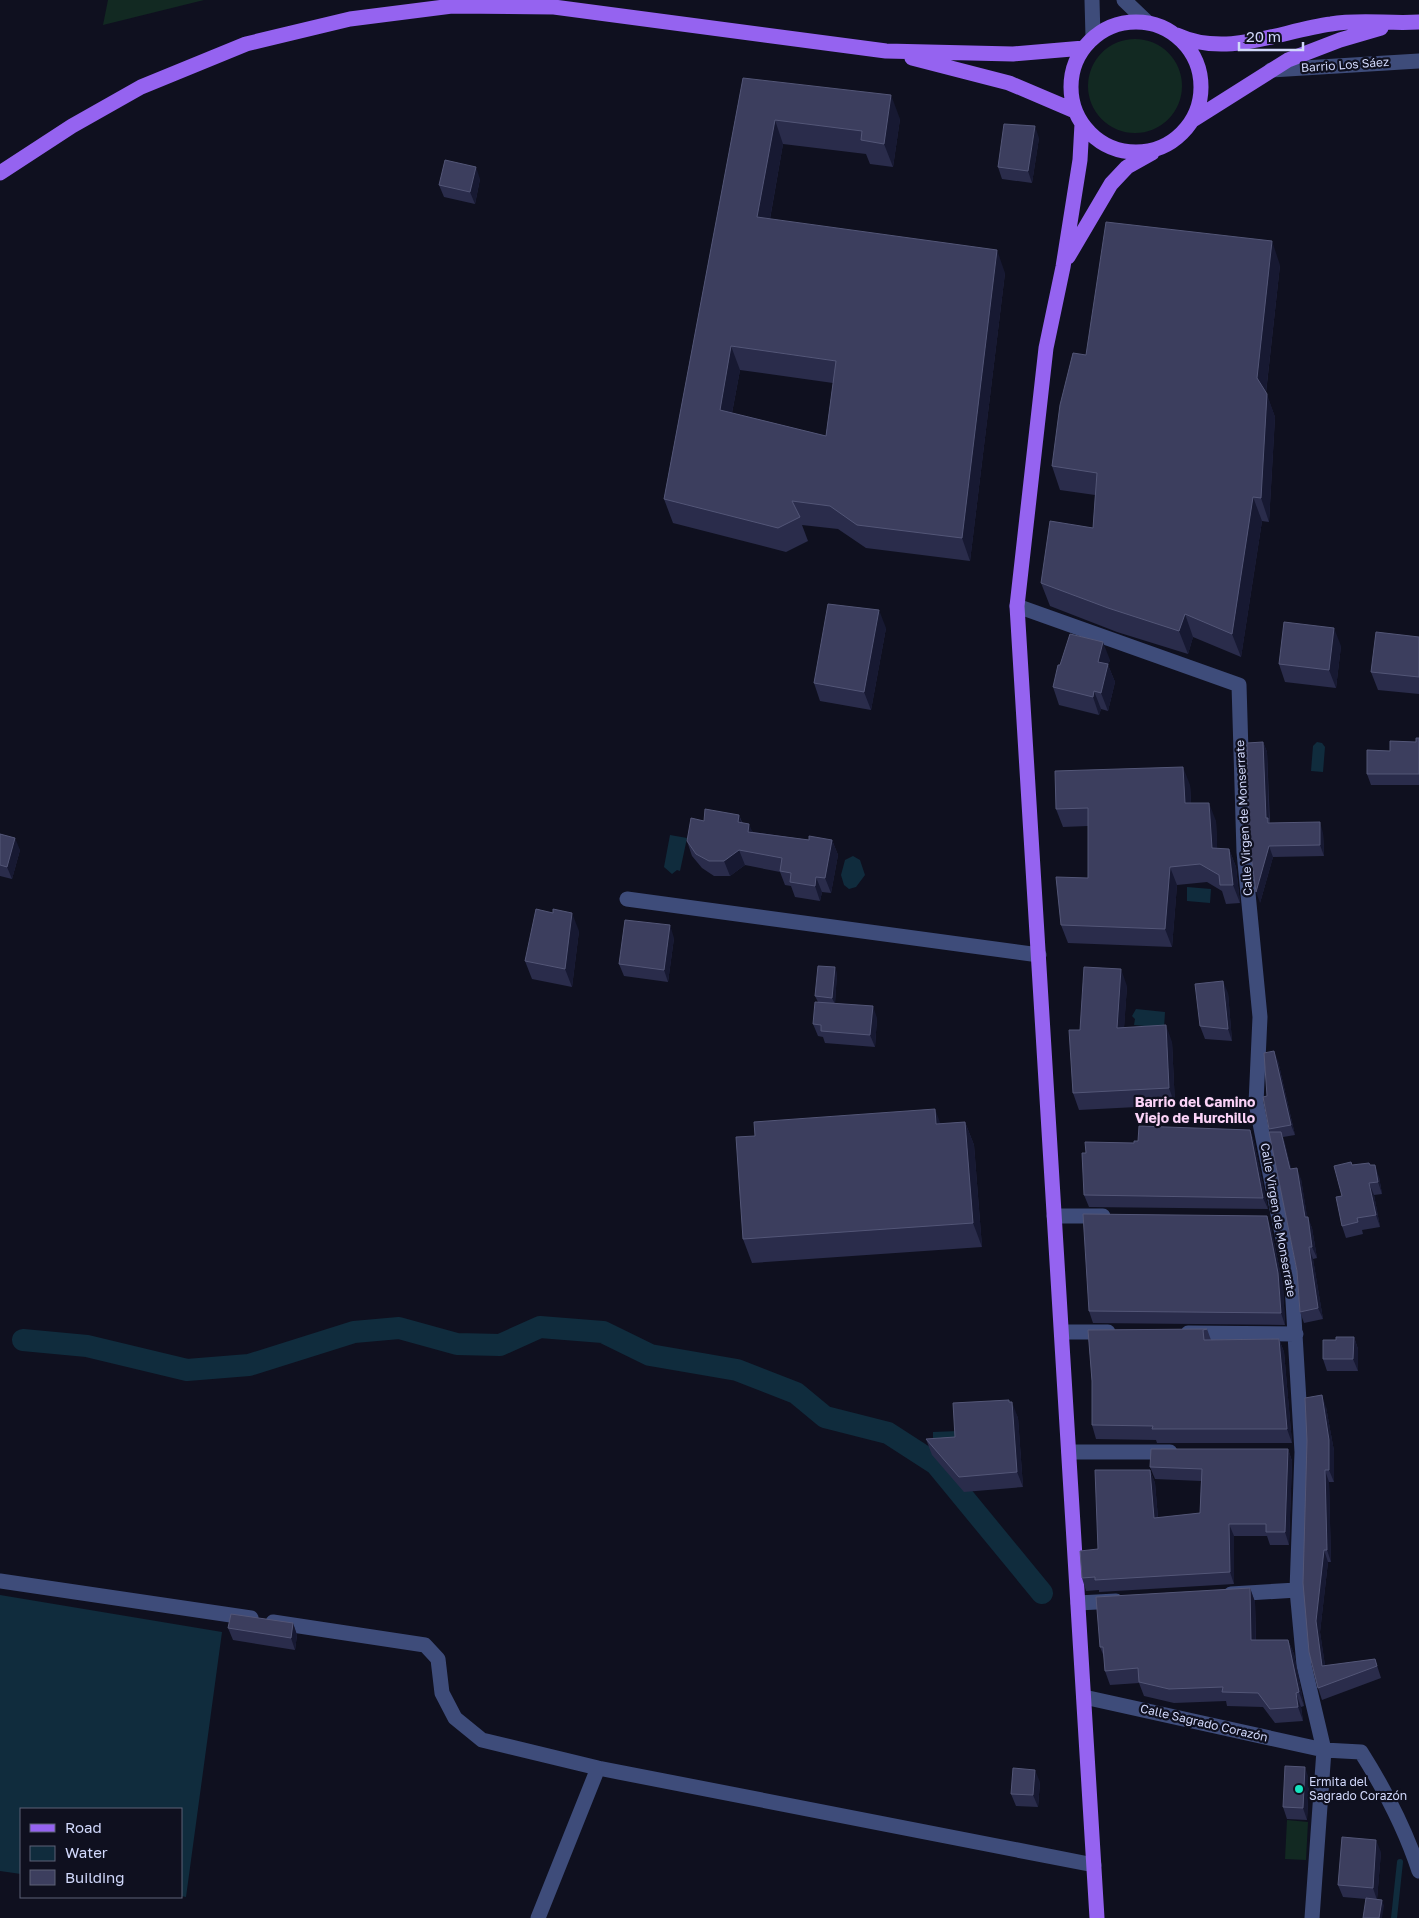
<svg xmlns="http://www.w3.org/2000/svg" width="1419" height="1918" font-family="'Golos Text',sans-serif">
	<rect width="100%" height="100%" fill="#0f101f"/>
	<path fill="#122922" d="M108,0H204L103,25Z
		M1088 86a47 47 0 1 1 94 0a47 47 0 1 1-94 0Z
		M1287,1820L1308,1822L1306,1860L1285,1859Z"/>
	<path fill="#102c3d" d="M1317,742L1322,743L1325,747L1323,772L1311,771L1313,746Z
		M670,835L687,838L680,871L677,870L672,874L664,867Z
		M853,856L860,860L865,875L856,887L849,889L844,885L841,875L845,860Z
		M1187,887L1211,889L1210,903L1187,901Z
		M1136,1009L1165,1012L1164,1028L1134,1025L1135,1019L1132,1016Z
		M959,1431V1437L933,1444V1432Z
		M0,1595L222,1632L186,1897L181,1896V1809H21V1874L0,1871Z"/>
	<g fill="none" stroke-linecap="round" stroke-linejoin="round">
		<path stroke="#102c3d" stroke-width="6" d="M1394,1918L1400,1862"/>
		<path stroke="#102c3d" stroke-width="22" d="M23,1340L87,1346L187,1370L249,1365L354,1332L399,1328L457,1344L500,1345L540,1327L603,1332L650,1355L737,1370L796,1393L825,1417L888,1433L936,1464L1042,1593"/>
		<path stroke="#3e4c7a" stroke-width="15" d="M1092,0L1093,37
			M1124,0L1148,23
			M1271,70L1419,61
			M1017,606L1239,685L1244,852L1260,1017L1256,1103L1292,1284L1302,1452L1297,1590L1304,1665L1324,1750L1312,1918
			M627,899L1039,955
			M1054,1216H1103
			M1062,1332H1108
			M1188,1333L1296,1334
			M1069,1452H1170
			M0,1581L251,1618
			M1231,1594L1297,1590
			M1078,1603L1116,1601
			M273,1622L425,1645L438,1659L442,1693L455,1718L482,1740L598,1768L1094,1865
			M1084,1697L1324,1750L1361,1752C1385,1790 1405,1828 1419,1871
			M538,1918L598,1768"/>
		<path stroke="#9563f0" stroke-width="15" d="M1071 87a65 65 0 1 1 130 0a65 65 0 1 1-130 0Z
			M1177,35C1227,58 1280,31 1331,24C1359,19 1390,24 1419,22
			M912,58L1009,83L1075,111
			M1193,120L1288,60L1340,40L1381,28
			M1082,124L1080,160L1063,267L1046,348L1017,606L1097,1918
			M0,173L72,126L141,87L246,44L350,19L452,6L554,7L886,51L1013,54L1084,48
			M1068,257L1111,184L1127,167L1152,153"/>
	</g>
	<path fill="#2a2c4b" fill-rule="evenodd" d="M743,78L900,119L893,167L870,164L866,154L783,144L770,219L1005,273L970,561L866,548L838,529L802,525L808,541L786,552L673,523L664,499ZM740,370L833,383L826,436L732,413Z
		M1039,138L1032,183L1002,179L998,167Z
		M480,179L475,204L444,197L439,185Z
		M1280,265L1266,393L1275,417L1269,522L1262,521L1241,657L1193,637L1188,654L1117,632L1050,606L1041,583L1093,528L1095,495L1060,490L1052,466Z
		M886,628L871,710L820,701L814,683Z
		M1419,637V694L1378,690L1371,672Z
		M1341,646L1336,688L1285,682L1279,664Z
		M1110,660L1108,665L1115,682L1108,711L1101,709L1099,715L1059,705L1053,687L1060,665Z
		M1419,738V785H1371L1367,774L1390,751L1416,742Z
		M1263,742L1267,752L1270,823L1323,833L1324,856L1273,857L1260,903Z
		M1190,785L1191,803L1216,821L1217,849H1229L1236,867L1240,903L1226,904L1222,891L1207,882L1177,885L1172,947L1068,943L1061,925L1088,878V826L1063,827L1056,809Z
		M739,815L742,822L753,832L809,840H832L838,855L831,893L822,892L820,901L795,897L791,886L785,885L780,872L745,865L730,876H714L702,868L692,856L687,841L704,821Z
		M0,834L20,850L12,879L0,876Z
		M579,931L572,987L532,979L525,961Z
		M674,938L668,982L624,976L619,964Z
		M837,973L835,1003L877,1018L875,1047L825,1043L823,1037L818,1036L813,1024L818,1002L815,996Z
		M1127,986L1124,1027L1172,1042L1175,1105L1079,1110L1073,1093L1080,1030Z
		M1228,993L1232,1041L1205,1039L1200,1026Z
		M1278,1061L1295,1135L1283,1137L1291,1169L1301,1179L1307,1217L1312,1228L1317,1258L1313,1259L1323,1319L1304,1323L1300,1312L1297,1271L1269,1129L1267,1096Z
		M965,1122L974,1145L982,1247L752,1263L743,1239L941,1124Z
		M1250,1130L1254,1142L1268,1209L1089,1207L1084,1195L1086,1153L1134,1143Z
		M1353,1165H1370L1379,1177L1382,1194L1374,1195L1380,1227L1362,1230L1363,1234L1346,1238L1342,1226V1196Z
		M1271,1228L1283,1285L1285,1325L1093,1323L1089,1311Z
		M1207,1329L1211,1340L1279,1339L1284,1352L1292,1443H1157L1156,1440L1096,1439L1092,1425V1381L1088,1330Z
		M1354,1337L1358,1349V1371H1327L1323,1359L1336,1340Z
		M1010,1402L1018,1418L1023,1487L964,1492L932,1455L926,1439L955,1437Z
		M1326,1407L1334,1451V1482H1329L1331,1562H1328L1320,1632L1325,1666L1375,1659L1381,1678L1322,1700L1318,1688Z
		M1288,1449L1292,1461L1289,1545H1270L1267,1536H1234V1584L1099,1592V1590L1086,1591L1082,1578L1098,1549L1150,1470L1155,1483L1158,1518L1200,1513L1201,1481L1155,1479L1150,1467Z
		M1250,1588L1255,1602L1256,1640H1288L1294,1654L1304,1706L1301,1707L1303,1721L1275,1723L1263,1707L1227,1706L1226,1701L1174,1703L1144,1696L1139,1683L1110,1685L1105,1671L1104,1657L1100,1647Z
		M293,1623L297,1635L295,1650L233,1640L228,1628Z
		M1309,1779L1307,1820L1287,1819L1283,1807Z
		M1040,1782L1038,1807L1016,1806L1011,1794Z
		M1381,1852L1377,1899L1384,1906L1366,1899L1343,1897L1338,1885Z"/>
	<path fill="#171932" d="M891,95L900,119L893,167L884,144Z
		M775,120L783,144L766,241L757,217Z
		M1035,126L1039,138L1032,183L1028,171Z
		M476,167L480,179L475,204L470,192Z
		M1272,241L1280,265L1265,401L1257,378Z
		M997,250L1005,273L970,561L962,538Z
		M731,346L740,370L728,434L720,410Z
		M1267,394L1275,417L1269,522L1261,498Z
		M1253,497L1262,521L1241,657L1232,634Z
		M879,610L886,628L871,710L864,692Z
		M1185,614L1193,637L1188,654L1179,631Z
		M1334,628L1341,646L1336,688L1329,670Z
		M1103,642L1110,660L1108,665L1115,682L1108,711L1101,693L1098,662Z
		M1094,691L1101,709L1099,715L1093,697Z
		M1263,742L1267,752L1269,821L1272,828V834L1266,818Z
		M1183,767L1190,785L1192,822L1185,803Z
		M1209,803L1216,821L1218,867L1212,848Z
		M739,815L744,830L738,822Z
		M1320,822L1323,833L1324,856L1320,845Z
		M749,824L755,838L748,832Z
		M15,838L20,850L12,879L7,867Z
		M832,840L838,855L831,893L825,878Z
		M1269,846L1273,857L1260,903L1256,892Z
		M1229,849L1236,867L1240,903L1233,885Z
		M739,850L745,865L730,876L724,861Z
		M1170,867L1177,885L1172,947L1165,929Z
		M816,877L822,892L820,901L815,886Z
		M572,913L579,931L572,987L565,969Z
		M670,925L674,938L668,982L664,970Z
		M835,967L837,973L835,1004L832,998Z
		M1121,969L1127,986L1123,1044L1117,1028Z
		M1223,981L1228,993L1232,1041L1228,1029Z
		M873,1006L877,1018L875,1047L870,1035Z
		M1166,1025L1172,1042L1175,1105L1169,1088Z
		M1274,1051L1278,1061L1295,1135L1291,1125Z
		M935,1109L944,1133L936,1124Z
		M965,1122L974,1145L982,1247L973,1223Z
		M1250,1130L1254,1142L1268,1209L1263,1198Z
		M1281,1132L1285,1143L1294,1180L1290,1169Z
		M1375,1165L1379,1177L1382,1194L1378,1182Z
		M1297,1168L1301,1179L1309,1228L1305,1217Z
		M1369,1183L1374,1195L1380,1227L1376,1215Z
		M1267,1216L1271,1228L1283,1285L1285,1325L1281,1313Z
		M1308,1217L1312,1228L1317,1258L1312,1247Z
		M1309,1247L1313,1259L1323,1319L1318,1308Z
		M1354,1337L1358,1349V1371L1353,1359Z
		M1279,1339L1284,1352L1292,1443L1287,1429Z
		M1322,1395L1326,1407L1334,1451V1482L1329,1470Z
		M1009,1400L1013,1410L1012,1402L1018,1418L1023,1487L1017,1472Z
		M1288,1449L1292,1461L1289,1545L1285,1532Z
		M1150,1470L1155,1483L1159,1531L1154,1518Z
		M1325,1470L1329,1482L1331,1562L1327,1550Z
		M1229,1524L1234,1536V1584L1230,1572Z
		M1324,1550L1328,1562L1320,1632L1327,1678L1322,1666L1316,1621Z
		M1250,1588L1255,1602L1256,1654L1251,1640Z
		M293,1623L297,1635L295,1650L291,1638Z
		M1288,1640L1294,1654L1304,1706L1299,1692Z
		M1296,1693L1301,1707L1303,1721L1298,1707Z
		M1305,1767L1309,1779L1307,1820L1303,1808Z
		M1035,1770L1040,1782L1038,1807L1033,1795Z
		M1376,1840L1381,1852L1377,1900L1373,1888Z
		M1382,1900L1384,1906L1382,1918H1379Z"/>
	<path fill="#3c3e5e" stroke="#535677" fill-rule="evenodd" d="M743,78L891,95L884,144L861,140L862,131L775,120L757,217L997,250L962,538L857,525L830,506L792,501L800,517L778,528L664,499ZM731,346L836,361L826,436L720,410Z
		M1004,124L1035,126L1028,171L998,167Z
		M445,160L476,167L470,192L439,185Z
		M1106,222L1272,241L1257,378L1267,394L1261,498L1253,497L1232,634L1185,614L1179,631L1108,608L1041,583L1050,521L1093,528L1097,473L1052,466L1060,405L1073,353L1086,355Z
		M828,604L879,610L864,692L814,683Z
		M1284,622L1334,628L1329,670L1279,664Z
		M1376,632L1419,637V677L1371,672Z
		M1070,634L1103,642L1098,662L1108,664L1101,693L1094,691L1093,697L1053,687L1058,665H1060Z
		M1416,738H1419V774H1367V750L1390,751V741L1416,742Z
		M1263,742L1266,818H1268V823L1320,822V845L1269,846L1256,892L1249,841L1247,743Z
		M1183,767L1185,803H1209L1212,848L1229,849L1233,885H1220L1219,875L1200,864L1170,867L1165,929L1061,925L1056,877L1088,878V808L1056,809L1055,771Z
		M705,809L739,815L738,822L749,824L748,832L809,840V836L832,840L825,878L816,877L815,886L790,882L791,873L780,871L782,858L739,850L724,861H709L696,854L687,841L691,818L704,821Z
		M0,834L15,838L7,867L0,865Z
		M536,909L553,913V909L572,913L565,969L525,961Z
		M625,920L670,925L664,970L619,964Z
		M818,966L835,967L832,998L815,996Z
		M1084,967L1121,969L1117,1028L1166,1025L1169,1088L1073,1093L1069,1030H1080Z
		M1223,981L1228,1029L1200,1026L1195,984Z
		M815,1002L873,1006L870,1035L821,1031V1025L813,1024Z
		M1274,1051L1291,1125L1269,1129L1263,1097L1267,1096L1264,1053Z
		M935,1109L936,1124L965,1122L973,1223L743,1239L736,1137L755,1136L754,1122Z
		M1139,1126L1250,1130L1263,1198L1084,1195L1082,1153H1086L1085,1142L1134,1143V1141H1138Z
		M1269,1132H1281L1290,1169L1297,1168L1305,1217H1308L1312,1247H1309L1318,1308L1300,1312L1297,1271Z
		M1351,1162L1352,1165L1369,1163L1370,1165H1375L1378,1182L1369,1183L1376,1215L1357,1218L1358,1222L1342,1226L1336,1197L1342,1196L1334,1166Z
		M1083,1214L1267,1216L1278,1273L1281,1313L1089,1311Z
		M1207,1329L1203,1330L1204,1340L1279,1339L1287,1429H1152L1153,1426L1092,1425V1381L1088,1330Z
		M1336,1337H1354L1353,1359H1323V1340H1336Z
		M1322,1395L1329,1440V1470H1325L1327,1550H1324L1316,1621L1322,1666L1375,1659L1377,1666L1318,1688L1309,1652L1303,1583L1307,1441L1305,1398Z
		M1009,1400V1402H1012L1017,1472L959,1477L926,1439L955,1437L953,1403Z
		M1151,1449H1288L1285,1532H1266V1524H1229L1230,1572L1095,1580V1577L1082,1578L1080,1551L1098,1549L1095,1470H1150L1154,1518L1200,1513L1202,1469L1150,1467Z
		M1250,1588L1251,1640H1288L1299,1692L1296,1693L1298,1707L1270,1709L1258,1693L1222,1692L1223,1687L1169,1689L1139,1682L1138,1668L1105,1671L1103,1647H1100L1096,1597Z
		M231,1614L293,1623L291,1638L228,1628Z
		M1285,1766L1305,1767L1303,1808L1283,1807Z
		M1013,1768L1035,1770L1033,1795L1011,1794Z
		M1342,1837L1376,1840L1373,1888L1338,1885Z
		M1366,1898L1382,1900L1379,1918H1363Z"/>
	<circle fill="#15e3bf" stroke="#0f101f" stroke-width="2" cx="1299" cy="1789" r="5"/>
	<g text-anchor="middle" stroke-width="4.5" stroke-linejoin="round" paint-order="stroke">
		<g font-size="12" fill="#d1d8fb" stroke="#0f101f">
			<text transform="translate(1345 65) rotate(-4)" y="4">Barrio Los Sáez</text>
			<text transform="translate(1244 818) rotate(-93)" y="4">Calle Virgen de Monserrate</text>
			<text transform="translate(1278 1220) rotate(80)" y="4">Calle Virgen de Monserrate</text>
			<text transform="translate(1204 1723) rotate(13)" y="4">Calle Sagrado Corazón</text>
		</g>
		<g font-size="12" fill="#d1d8fb" stroke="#0f101f" text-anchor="start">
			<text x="1309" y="1786">Ermita del<tspan x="1309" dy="14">Sagrado Corazón</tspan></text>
		</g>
		<g font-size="14" font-weight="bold" fill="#fbd3f7" stroke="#0f101f">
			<text x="1195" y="1107">Barrio del Camino<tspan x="1195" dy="16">Viejo de Hurchillo</tspan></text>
		</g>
	</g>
	<rect x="20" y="1808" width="162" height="90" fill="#0f101f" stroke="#5d6077"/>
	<rect x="30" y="1824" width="25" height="8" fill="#9563f0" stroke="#5d6077"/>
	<text x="65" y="1833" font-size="15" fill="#d1d8fb">Road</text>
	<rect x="30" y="1846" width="25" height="15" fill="#102c3d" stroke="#5d6077"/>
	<text x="65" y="1858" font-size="15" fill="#d1d8fb">Water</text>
	<rect x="30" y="1870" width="25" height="15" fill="#3c3e5e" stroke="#5d6077"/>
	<text x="65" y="1883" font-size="15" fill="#d1d8fb">Building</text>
	<path d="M1239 42v8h64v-8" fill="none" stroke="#d1d8fb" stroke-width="2.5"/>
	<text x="1246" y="42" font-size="15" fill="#d1d8fb" stroke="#0f101f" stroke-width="4" paint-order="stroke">20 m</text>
</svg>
